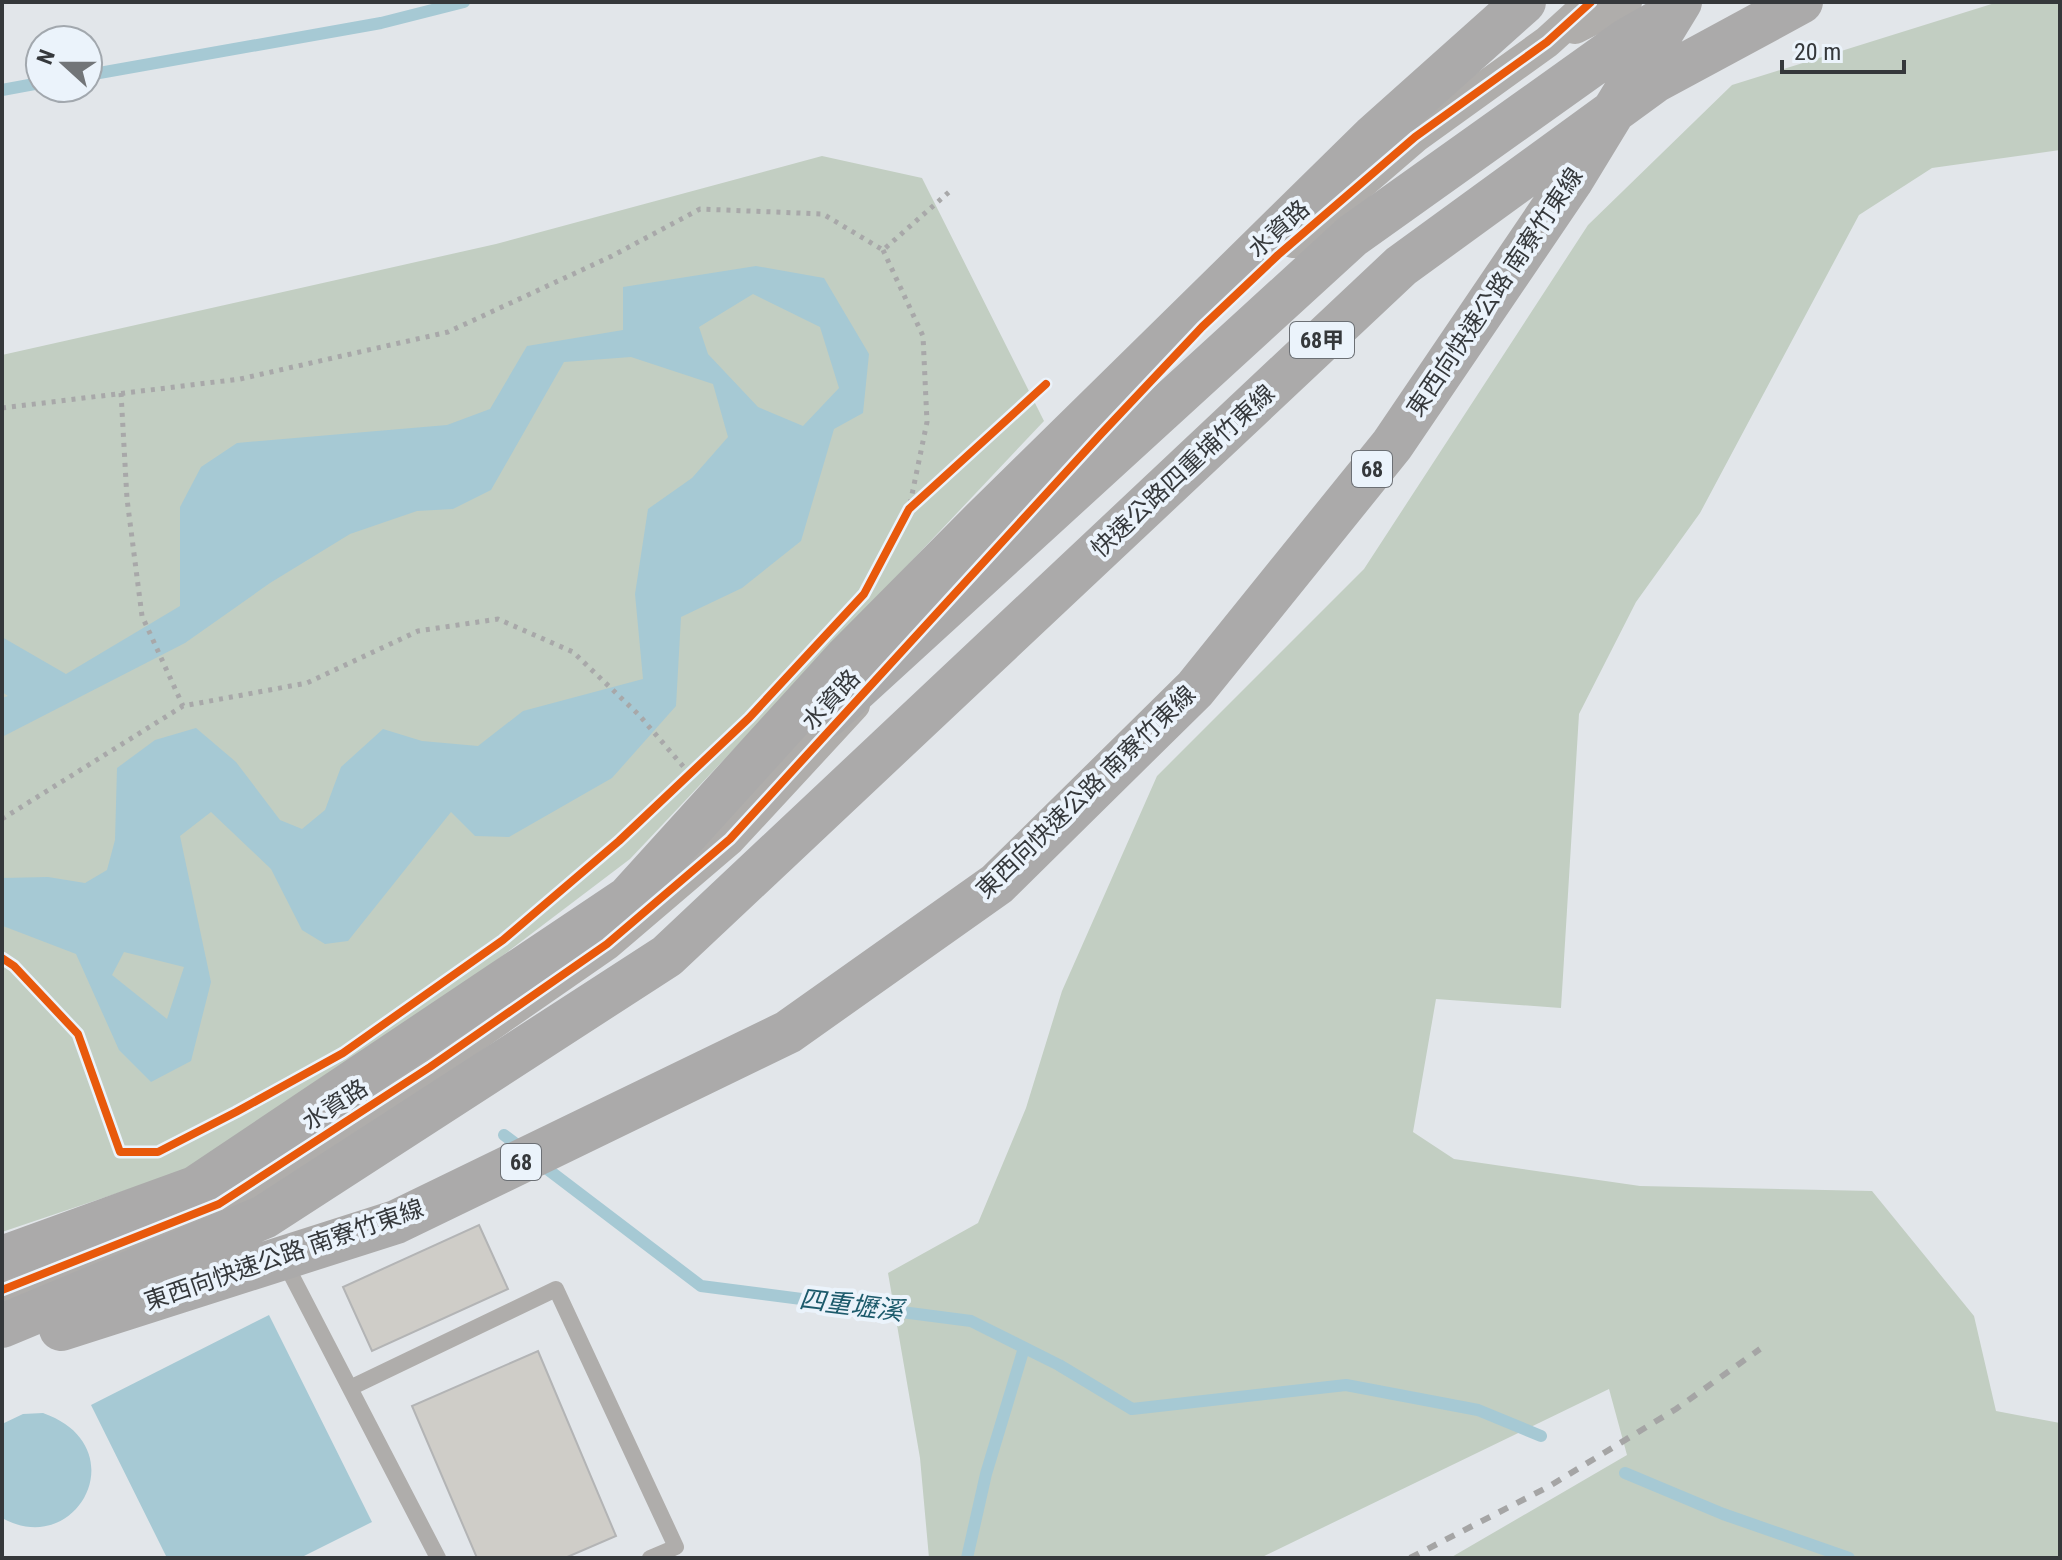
<svg xmlns="http://www.w3.org/2000/svg" width="2062" height="1560" font-family="'Roboto Condensed','Noto Sans TC',sans-serif">
	<rect width="100%" height="100%" fill="#e2e6ea"/>
	<path fill="#c2cec2" d="M1998,2H2060V150L1932,168L1859,215L1700,513L1636,602L1579,714L1561,1008L1436,999L1413,1132L1454,1159L1640,1186L1872,1191L1974,1316L1996,1411L2060,1423V1558H1450L1627,1455L1609,1389L1260,1558H929L920,1458L888,1273L978,1223L1026,1108L1062,991L1157,776L1364,569L1588,225L1732,85Z
		M822,156L922,178L1044,421L630,859L427,1013L186,1170L2,1232V355L496,244Z"/>
	<path fill="#a6c9d4" fill-rule="evenodd" d="M756,266L824,278L869,354L863,413L834,429L801,541L742,588L681,617L676,706L612,778L509,837L475,836L451,812L348,941L325,944L302,930L271,869L211,812L180,836L211,982L191,1061L151,1082L119,1050L76,954L3,926L2,928V878L48,877L85,883L107,870L115,840L117,768L155,740L196,728L236,762L280,820L302,829L325,810L341,767L383,729L422,741L478,746L523,711L643,679L635,594L648,509L692,478L728,437L713,384L631,357L564,362L491,490L453,509L417,511L350,534L270,583L185,643L2,737V698L8,696L2,692V637L66,674L180,606V507L201,467L237,443L447,425L490,409L527,346L623,330V287ZM753,294L820,327L839,388L803,426L758,407L708,354L699,327ZM124,952L184,967L167,1019L112,975Z
		M269,1315L372,1522L300,1558H167L91,1405Z
		M43,1413C137,1446 78,1560 2,1518V1424L23,1414Z"/>
	<g fill="none" stroke-linecap="round" stroke-linejoin="round">
		<path stroke="#a6c9d4" stroke-width="12" d="M88,75L381,23L464,2
			M2,90L40,83
			M504,1135L524,1150
			M538,1162L701,1286L971,1321L1059,1365L1132,1409L1346,1385L1478,1410L1541,1436
			M1625,1473L1723,1514L1849,1558
			M967,1558L986,1474L1024,1348"/>
	</g>
	<path fill="#cfcdc8" stroke="#b3b4b5" stroke-width="2" d="M479,1225L508,1289L372,1351L343,1287Z
		M538,1351L616,1536L565,1558H477L412,1406Z"/>
	<g fill="none" stroke-linecap="round" stroke-linejoin="round">
		<path stroke="#a8a8a9" stroke-width="5" stroke-dasharray="4 6" stroke-linecap="butt" d="M883,250L923,336L927,422L909,509
			M121,393L127,499L142,616L183,706
			M2,408L240,379L448,332L612,256L700,209L823,214L883,250L949,192
			M2,819L183,706L307,683L418,631L498,619L573,652L639,715L688,772"/>
		<path stroke="#afadab" stroke-width="16" d="M283,1259L438,1558
			M350,1388L556,1289L676,1547L650,1558"/>
		<path stroke="#afadab" stroke-width="32" d="M1575,28L1626,2
			M1293,242L1415,137L1547,42L1591,2
			M2,1290L219,1204L430,1067L607,944L730,839L854,705"/>
		<path stroke="#abaaaa" stroke-width="44" d="M827,716L1352,236L1627,40L1667,17
			M2,1258L195,1188L628,898L846,658L982,521L1373,137L1524,2
			M2,1326L264,1217L667,956L1401,266L1655,81L1801,2
			M61,1329L396,1222L788,1032L997,884L1195,689L1392,445L1571,181L1680,2"/>
		<path stroke="#a5a5a5" stroke-width="6" stroke-dasharray="10 10" stroke-linecap="butt" d="M1410,1558L1548,1487L1676,1409L1760,1349"/>
		<g stroke="#ebf3fb" stroke-width="13">
			<path id="cycleway" d="M2,958L14,966L78,1034L120,1152H158L236,1112L343,1053L503,940L619,841L749,718L864,594L909,509L1046,384
				M2,1290L219,1204L430,1067L607,944L730,839L1101,434L1202,327L1278,255L1415,137L1547,42L1591,2"/>
		</g>
		<use href="#cycleway" stroke="#e8590c" stroke-width="8"/>
	</g>
	<g text-anchor="middle" stroke-width="8" stroke-linejoin="round" paint-order="stroke">
		<g fill="#ebf3fb" stroke="#6c7075" stroke-width="2">
			<rect x="1290" y="322" width="64" height="36" rx="6"/>
			<rect x="1352" y="451" width="40" height="36" rx="6"/>
			<rect x="501" y="1144" width="40" height="36" rx="6"/>
		</g>
		<g font-size="22" font-weight="bold" fill="#35383b">
			<text x="1322" y="348">68甲</text>
			<text x="1372" y="477">68</text>
			<text x="521" y="1170">68</text>
		</g>
		<g font-size="24" fill="#35383b" stroke="#ebf3fb">
			<text transform="translate(1279 229) rotate(-42)" y="8">水資路</text>
			<text transform="translate(1495 292) rotate(-56)" y="8">東西向快速公路 南寮竹東線</text>
			<text transform="translate(1183 471) rotate(-43)" y="8">快速公路四重埔竹東線</text>
			<text transform="translate(831 700) rotate(-47)" y="8">水資路</text>
			<text transform="translate(1086 792) rotate(-44)" y="8">東西向快速公路 南寮竹東線</text>
			<text transform="translate(335 1105) rotate(-33)" y="8">水資路</text>
			<text transform="translate(284 1255) rotate(-19)" y="8">東西向快速公路 南寮竹東線</text>
		</g>
		<g font-size="26" font-style="italic" fill="#1c5a6b" stroke="#ebf3fb">
			<text transform="translate(851 1305) rotate(7)" y="9">四重壢溪</text>
		</g>
	</g>
	<rect width="2062" height="1560" fill="none" stroke="#35383b" stroke-width="8"/>
	<g transform="translate(64 64) rotate(291)"><circle r="38" fill="#ebf3fb" stroke="#a2a8ae" stroke-width="2"/>
	<path d="M0-6L14 30L0 20L-14 30Z" fill="#727578"/>
	<text y="-12" font-size="22" font-weight="bold" text-anchor="middle" fill="#35383b">N</text>
	</g>
	<path d="M1782 60v12h122v-12" fill="none" stroke="#35383b" stroke-width="4"/>
	<text x="1794" y="60" font-size="24" fill="#35383b" stroke="#ebf3fb" stroke-width="6" paint-order="stroke">20 m</text>
</svg>
